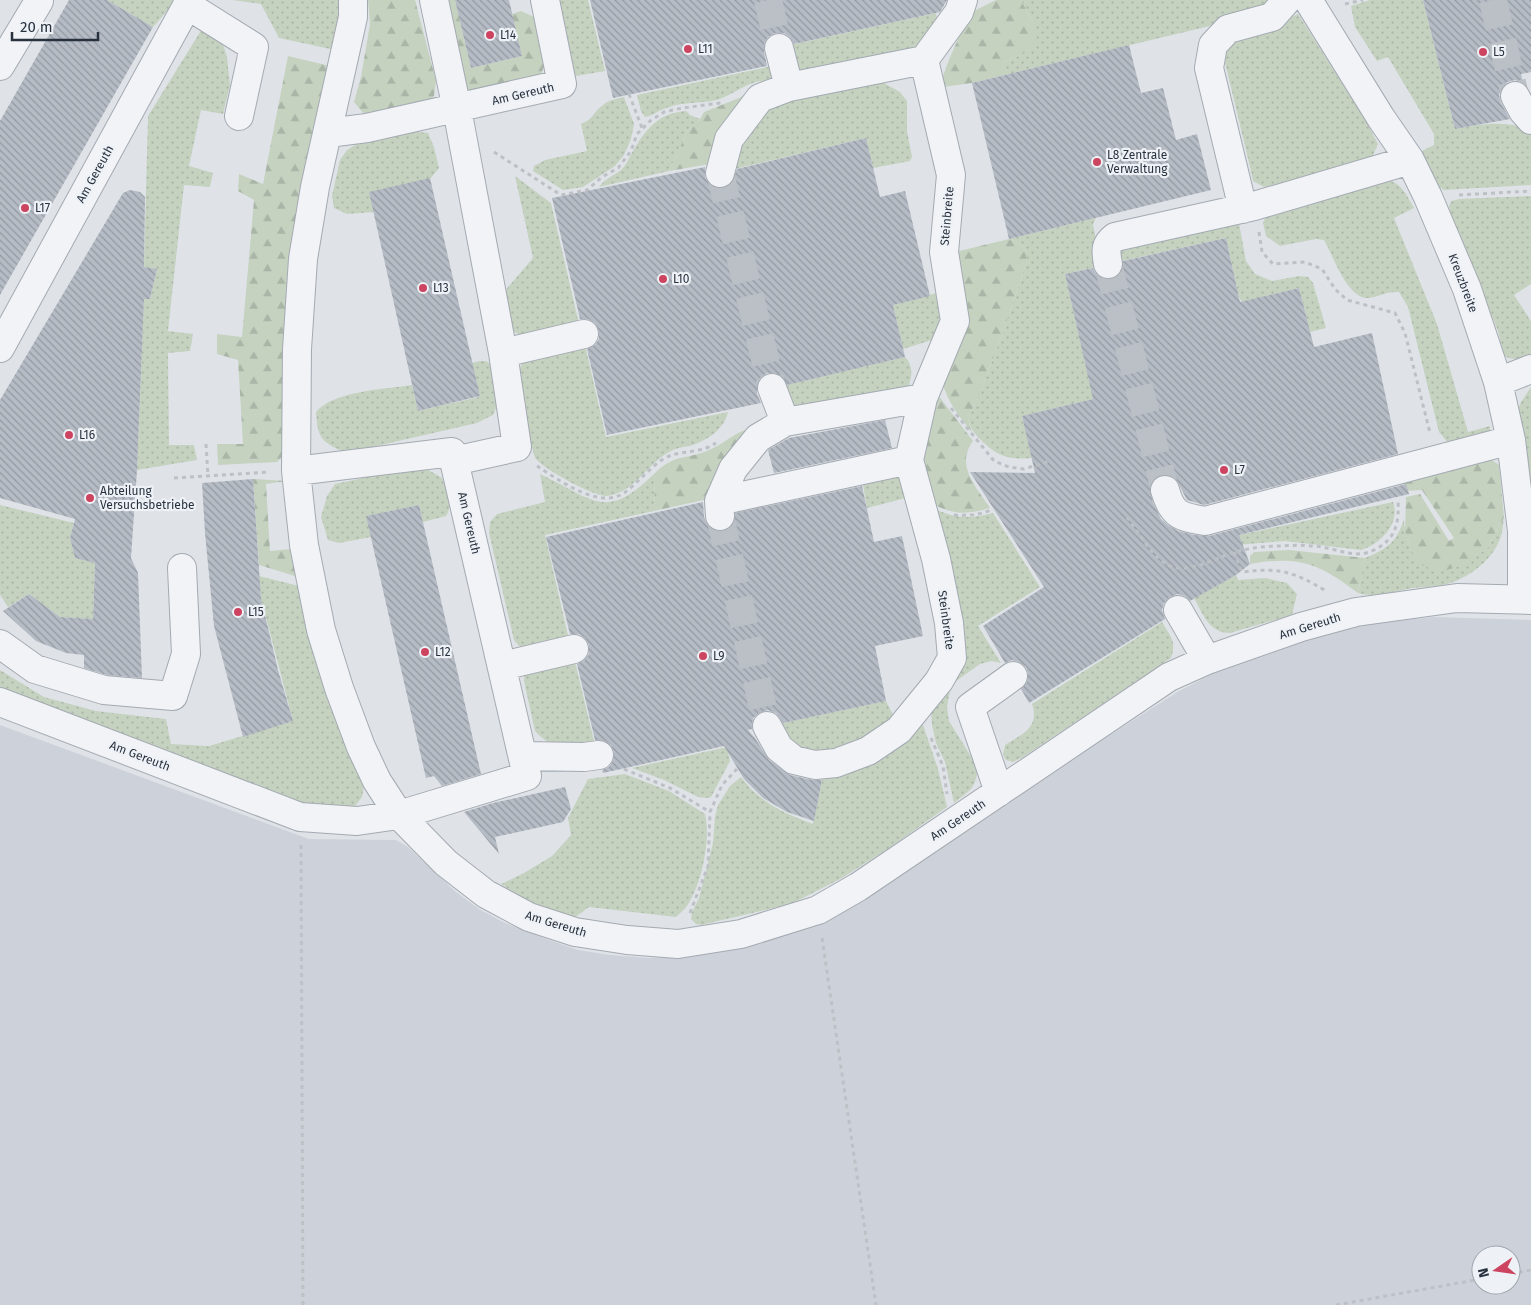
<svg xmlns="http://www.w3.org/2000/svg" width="1531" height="1305" font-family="'Fira Sans',sans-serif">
	<defs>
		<pattern id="grass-dots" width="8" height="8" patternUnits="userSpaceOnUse" patternTransform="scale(1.25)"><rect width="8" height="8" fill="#c5d2c0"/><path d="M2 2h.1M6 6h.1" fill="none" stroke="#a9b5a6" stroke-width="1.8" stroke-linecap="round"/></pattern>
		<pattern id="forest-firs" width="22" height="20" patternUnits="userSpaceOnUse" patternTransform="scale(1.25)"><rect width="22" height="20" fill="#c5d2c0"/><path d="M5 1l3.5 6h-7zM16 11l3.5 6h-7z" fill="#a9b5a6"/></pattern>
		<pattern id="building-back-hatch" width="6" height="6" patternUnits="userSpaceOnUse" patternTransform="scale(1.25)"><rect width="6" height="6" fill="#b6bcc5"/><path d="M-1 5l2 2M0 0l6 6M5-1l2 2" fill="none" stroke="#9499a1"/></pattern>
	</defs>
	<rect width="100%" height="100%" fill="#dfe3e8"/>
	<path fill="#cdd2da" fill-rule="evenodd" d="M1434,617L1531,620V1305H0V725L309,839L396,840L408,847L456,892L479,909L503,922L549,940L578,950L610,955L649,958L678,956L710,953L748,945L869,894L897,877L1074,758L1179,691L1216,672L1301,640L1363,624ZM1481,1255H1511V1285H1481Z"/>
	<path fill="url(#grass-dots)" d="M107,0H173L168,10L153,27Z
		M232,0H340L338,31L335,50L279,38L261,4Z
		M557,0H588L605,71L576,76L570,70Z
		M1021,0H1276L1256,15L1004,75V62L1025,53L1034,24Z
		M1370,0H1423L1455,129C1483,124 1502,120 1531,129V185L1444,190L1437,186L1418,153L1434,145V134L1388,57L1377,61L1355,27L1351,6Z
		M936,13L938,23L918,48L807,75L796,71L786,46Z
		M1298,14L1367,123L1378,144L1370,162L1360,168L1264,187L1253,181L1251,171L1224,58L1226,44Z
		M202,29L221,38L227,57L230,85L223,114L201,110L189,166L213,173L210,187L184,185L168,331L193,334L190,351L168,353L169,445H194L197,460L137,470L144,299H150L157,269L144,267L148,116Z
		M772,66L775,76L771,83C757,75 734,94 720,99C708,103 695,102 682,104C674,105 666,108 659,111C654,114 651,116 645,117L641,111L637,95Z
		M875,78L900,92L907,101V131L912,157L910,161L873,168L866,138L730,170L743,137L759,117L778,102Z
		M624,97L634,124L631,139L624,155L615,166L583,187L563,190L533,171L534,166L545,160L587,151L581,124C595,118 592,113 602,106C608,100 616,99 624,97Z
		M686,111L690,115L700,119L688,130L669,171L599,187C605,178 616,175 623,168C627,163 630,156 633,151C646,129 658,113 686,111Z
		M412,131L428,133L434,147L439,168L430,179L374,212L347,214L334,208L332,196L340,160L347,150L360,142Z
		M515,176L551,203L579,324L520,335L511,330L503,293L533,258Z
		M1389,180C1403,185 1407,196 1414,208L1394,218L1437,324L1468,432L1490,426V432L1449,444L1439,432L1408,307L1399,292C1386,291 1379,297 1368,298C1347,299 1333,255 1324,240L1316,239L1280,246L1266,236L1263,223L1268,211Z
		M1531,196V284L1514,295L1531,321V354C1521,359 1514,361 1504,356L1498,331L1450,212L1449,206L1451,201L1459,199Z
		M1096,218L1093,224L1101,266L1065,274L1090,384L1118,393L1022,416L1032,458C1009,460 999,457 983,442C974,433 972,431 968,419L978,398L1003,332L1027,261L1025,247L1009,239Z
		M1239,223L1246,261L1255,274L1272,281L1299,276L1308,277L1313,283L1326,328L1310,332L1299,288L1242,302L1239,297L1226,238L1117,262V252L1123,245Z
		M944,291L942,331L932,340L903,349L893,305Z
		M585,345L606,437L728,412C724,430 706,441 690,446C683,447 677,448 671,451C648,462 634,494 606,496C593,496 545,470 536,459C532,453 518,386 518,377C519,369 522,363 526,356Z
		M905,357C914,366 912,377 908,388L816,409L790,406L778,387Z
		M480,361H486L492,366L500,399L493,415L477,423L346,453C321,441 318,440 316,412C333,391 386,389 412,385L418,411L479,397L472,363Z
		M1531,387V485L1518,409L1521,402Z
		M425,468L442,478C446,491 454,504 446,516L423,522L419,505L367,516L371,537L339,543L328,540L321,517L327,496L335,484L405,469Z
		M902,469L906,498L867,508L862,479Z
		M655,473L654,511L545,535L569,640L526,649L519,646L514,640L489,533L490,522L497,514L545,502L540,474C595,500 605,522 655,473Z
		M1393,502C1401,524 1380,544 1361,550L1285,541L1165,551Z
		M0,505L74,523L70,538L75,558L95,563L93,619L60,617L29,594L8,607L0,595Z
		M931,507C954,519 968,519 993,513L1040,587L978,626L1001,663L992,661L980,664L956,681L950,690L947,707L949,721L978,768C975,790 970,790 954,803L945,762L936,743L932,725L931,711L945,687Z
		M1504,517C1503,523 1503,530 1501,536C1493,562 1464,582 1438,586C1428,587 1417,587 1407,589C1392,592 1374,598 1358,593L1365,558C1387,549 1397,542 1404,519L1405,531L1411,551L1487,549Z
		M1236,575L1238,580L1265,578L1287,583L1297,594L1292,615L1230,633C1209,633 1203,614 1194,598Z
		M259,576L299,586L322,676L340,733L364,786L362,797L356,805L349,808L307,805L0,690V670L44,697L96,711L166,719L171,744L209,746L293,721L261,598Z
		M1162,622C1170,636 1177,641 1171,658L1023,757L1013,762L1006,760L1003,755L1005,745C1022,734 1040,728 1032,704Z
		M574,658L595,745L549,743L541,737L535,731L524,681V671Z
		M886,701L893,715L877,735L846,751L803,755L773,725Z
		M921,719L938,769L947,807L889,848L842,878L791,904L701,925L696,924L691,919L692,912L699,898L713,843L715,817L718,805L730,786L741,777C759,802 785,814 813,824L823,776Z
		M727,747L730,761L711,797L707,798L698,797L664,780L632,768Z
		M625,774L669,791L705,814C711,839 702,884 687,906C684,910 679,914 676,917L589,907L574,918L528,902L501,884L524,873L552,856L571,835L568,818L588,779Z"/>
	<path fill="url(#forest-firs)" d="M368,0H415L436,81L434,96L426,106L372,115L363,113L354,102L361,77L370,24Z
		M440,0H455L471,68L522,56L512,14L521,11L534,17L539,25L545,64L541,74L530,80L479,93L464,88Z
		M996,0H1021L1034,24L1037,39L1025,53L1004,62V75L972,83L943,87V76L950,57L970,13Z
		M288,56L330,66L285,454L277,462L218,465L217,444H243L238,360L217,354V334L242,337L254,200L238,191L239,174L263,184Z
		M756,88L710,164L669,171L688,130L700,119L704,112L739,98Z
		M1009,239L1025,247L1027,261L1003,332L978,398L968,419L972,432C959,417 947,401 942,381L955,252Z
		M938,395L973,441C955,466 976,486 990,508C966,515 952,515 929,502L919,461Z
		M758,427L708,499L654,511L655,473C675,453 687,460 709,450C728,442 735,430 758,427Z
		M1489,458L1499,465L1504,517L1487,549L1461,566L1439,572L1422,565L1411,551L1405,531L1406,497L1420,494L1449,541L1454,538L1422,490L1405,491L1402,478Z
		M253,479L286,481L266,484L270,551L291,549L298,577L259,565Z
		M1289,550L1365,558L1358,593C1320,564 1299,555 1250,564V556L1254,552Z"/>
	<path fill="url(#building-back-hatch)" d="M69,0H107L153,27L0,295V121Z
		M455,0H509L522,56L471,68Z
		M590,0H947L940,12L794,44L790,37L784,33H775L768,37L764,44V52L767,66L613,98Z
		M1423,0H1531V72L1521,74L1523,83L1515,80L1507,82L1502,87L1499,95L1501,103L1510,119L1455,129Z
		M1129,45L1141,93L1163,88L1176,140L1197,134L1211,190L1009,239L972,83Z
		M866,138L880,197L905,191L930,296L893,305L905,357L787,385L781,376L775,373H767L760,378L757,385V394L761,403L607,435L587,349L595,345L599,339V331L595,323L588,319H580L552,198L705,167V177L709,184L716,188H724L731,184L737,169Z
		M430,178L480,396L418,411L369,192Z
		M130,190L140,192L145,197L144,267L157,269L150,299H144L137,470L131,558L138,573L142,678L107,675L84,668V655L66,653L36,641L3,611L29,594L60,617L93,619L95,563L75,558L70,538L75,519L0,498V400L123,193Z
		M1226,238L1240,302L1299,288L1314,347L1372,333L1398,454L1204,505L1187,500L1176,479L1169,475H1161L1154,479L1150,487L1153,503L1161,519L1168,525L1178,531L1194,535L1209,536L1406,484L1409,494L1239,535L1250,564L1236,575L1190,601L1185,596L1178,594L1170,597L1164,603L1162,610L1165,619L1029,703L1021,689L1027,682L1028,674L1026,667L1019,662L1012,660L1005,663L983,626L1044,587L970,472L1035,473L1022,416L1093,399L1065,274L1093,268L1096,274L1102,278L1111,279L1118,276L1122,270L1123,261Z
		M885,420L892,448L774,473L768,450L789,438Z
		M253,479L261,598L278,670L293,721L243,737L214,626L205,533L202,483Z
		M862,486L874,542L902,536L923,636L875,646L886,701L783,723L776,713L768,710L759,713L753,718L752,729L748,730L755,738L769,760L790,775L812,780H822L814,821L787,812L763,798L744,779L724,746L603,773L602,770L609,767L613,761L614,752L611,745L605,741L595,740L577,664L584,661L589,654V645L585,638L579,634H570L546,537L703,502L704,517L707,524L714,530L722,532L728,529L734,523L735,513Z
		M419,505L481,774L442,786L434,776L426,778L366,516Z
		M565,787L571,809L563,822L495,837L499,854L464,812L493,803Z"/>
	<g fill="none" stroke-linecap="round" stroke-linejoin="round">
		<path stroke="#bac0c6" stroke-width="28" stroke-dasharray="28 14" stroke-linecap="butt" d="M768,0L779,48
			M1493,0L1515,96
			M720,173L772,388
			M1108,264L1165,490
			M720,516L767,726"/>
		<g stroke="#a4aab2" stroke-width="30">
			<path id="minor" d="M434,0L457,109L503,353L584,334
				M1308,0L1381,118L1410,160L1428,197L1467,289L1498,382L1511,440L1522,531V599
				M187,5L254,47L239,116
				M779,48L789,87
				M0,66L39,1
				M1515,96L1523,111L1531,120
				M328,133L367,128L562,84L545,0
				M720,173L729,139L760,98L789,87L924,60
				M1243,209L1209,68L1213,45L1228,29L1272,17L1287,0
				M1108,264C1106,252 1104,245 1115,237L1254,206L1410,160
				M0,348L190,0
				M1498,382L1531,369
				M772,388L785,422
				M923,398L955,321L944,252L951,175L924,60L959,12L963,0
				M454,461L517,447L503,353
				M296,471L452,452L527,776L399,815L377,781L361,747L339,688L321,630L304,545L296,471L297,349L303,259L315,187L353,17V0
				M1165,490C1172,515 1180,517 1205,521L1511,440
				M719,501L909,460
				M720,516L719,501L733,469L758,438L785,422L923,398L909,460L936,559L949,623L952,658L939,681L899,730L868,751L836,763L815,765L794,760L779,748L767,726
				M1178,610L1207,660
				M0,644L35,669L104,690L173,696L186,654L182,568
				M502,666L574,649
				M0,702L300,817L357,821L399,815L446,863L486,894L529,917L575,932L627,940L678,944L741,934L818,910L858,887L1169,677L1207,660L1301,627L1356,612L1457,598L1531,600
				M523,756L584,757L599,755
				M999,792L970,707L1013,676"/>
		</g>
		<path stroke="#bdc1c6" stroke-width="3" stroke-dasharray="4 4" stroke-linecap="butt" d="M1345,4L1363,0
			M629,94L642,128
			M494,152L561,195L587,190L602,177L618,168L631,151L637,134L650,121L664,112L682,108L721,103
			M1459,195L1531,191
			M1259,232L1262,252L1273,264L1305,262L1322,269L1335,289L1347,300L1395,313L1405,333L1430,433
			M951,408L994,461L1009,467L1024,469L1050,461
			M206,444L208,476
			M537,466C559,480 599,510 624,493C638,483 651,466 665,458C676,452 687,453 699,450C705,449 711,446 716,443
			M174,478L268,472
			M954,515C967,516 981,515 993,509
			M1127,517C1139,533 1155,562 1173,567C1194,572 1215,558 1235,552C1250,548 1265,546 1280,546C1294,545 1308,545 1322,547C1340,550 1357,559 1374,550C1397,539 1399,522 1398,499
			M1234,552L1242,572C1280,567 1294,572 1326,591
			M931,738L943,766L947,794
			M624,769L670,788L710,812
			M301,845L303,1305
			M690,913L708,866L710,812L722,785L737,769
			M822,938L876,1305
			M1511,1274L1531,1270
			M1336,1305L1481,1279"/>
		<use href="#minor" stroke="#f1f3f6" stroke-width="28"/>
	</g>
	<g fill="#cd4460" stroke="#eef2f6" stroke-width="2">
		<circle cx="490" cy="35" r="5"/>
		<circle cx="688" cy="49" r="5"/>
		<circle cx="1483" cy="52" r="5"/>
		<circle cx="1097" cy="162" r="5"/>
		<circle cx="25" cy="208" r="5"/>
		<circle cx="663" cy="279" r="5"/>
		<circle cx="423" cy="288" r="5"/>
		<circle cx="69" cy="435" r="5"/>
		<circle cx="1224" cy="470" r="5"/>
		<circle cx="90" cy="498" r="5"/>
		<circle cx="238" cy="612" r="5"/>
		<circle cx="425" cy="652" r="5"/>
		<circle cx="703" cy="656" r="5"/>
	</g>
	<g text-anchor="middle" stroke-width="4.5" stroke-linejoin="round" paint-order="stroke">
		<g font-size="12" fill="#28323f" stroke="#eef2f6" text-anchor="start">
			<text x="500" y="39">L14</text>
			<text x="698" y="53">L11</text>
			<text x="1493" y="56">L5</text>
			<text x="1107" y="159">L8 Zentrale<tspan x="1107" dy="14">Verwaltung</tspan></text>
			<text x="35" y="212">L17</text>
			<text x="673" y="283">L10</text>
			<text x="433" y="292">L13</text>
			<text x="79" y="439">L16</text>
			<text x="1234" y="474">L7</text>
			<text x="100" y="495">Abteilung<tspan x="100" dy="14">Versuchsbetriebe</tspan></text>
			<text x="248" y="616">L15</text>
			<text x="435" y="656">L12</text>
			<text x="713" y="660">L9</text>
		</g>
		<g font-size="12" fill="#28323f" stroke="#eef2f6">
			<text transform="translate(523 94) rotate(-13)" y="4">Am Gereuth</text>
			<text transform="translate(95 174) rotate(-61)" y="4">Am Gereuth</text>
			<text transform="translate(947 216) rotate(-85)" y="4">Steinbreite</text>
			<text transform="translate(1463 283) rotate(69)" y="4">Kreuzbreite</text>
			<text transform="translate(469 523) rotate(77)" y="4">Am Gereuth</text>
			<text transform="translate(946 620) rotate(82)" y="4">Steinbreite</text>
			<text transform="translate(1310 626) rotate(-17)" y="4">Am Gereuth</text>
			<text transform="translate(140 756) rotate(21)" y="4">Am Gereuth</text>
			<text transform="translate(958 820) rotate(-34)" y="4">Am Gereuth</text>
			<text transform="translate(556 924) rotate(17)" y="4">Am Gereuth</text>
		</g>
	</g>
	<g transform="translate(1496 1270) rotate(257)"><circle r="24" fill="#eef2f6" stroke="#9fa5ad"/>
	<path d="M0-4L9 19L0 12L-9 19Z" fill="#cd4460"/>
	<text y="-8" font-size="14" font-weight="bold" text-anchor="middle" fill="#28323f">N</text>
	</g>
	<path d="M12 32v8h86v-8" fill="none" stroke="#28323f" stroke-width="2.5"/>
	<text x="20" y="32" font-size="15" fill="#28323f" stroke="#eef2f6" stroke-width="4" paint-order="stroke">20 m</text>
</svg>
